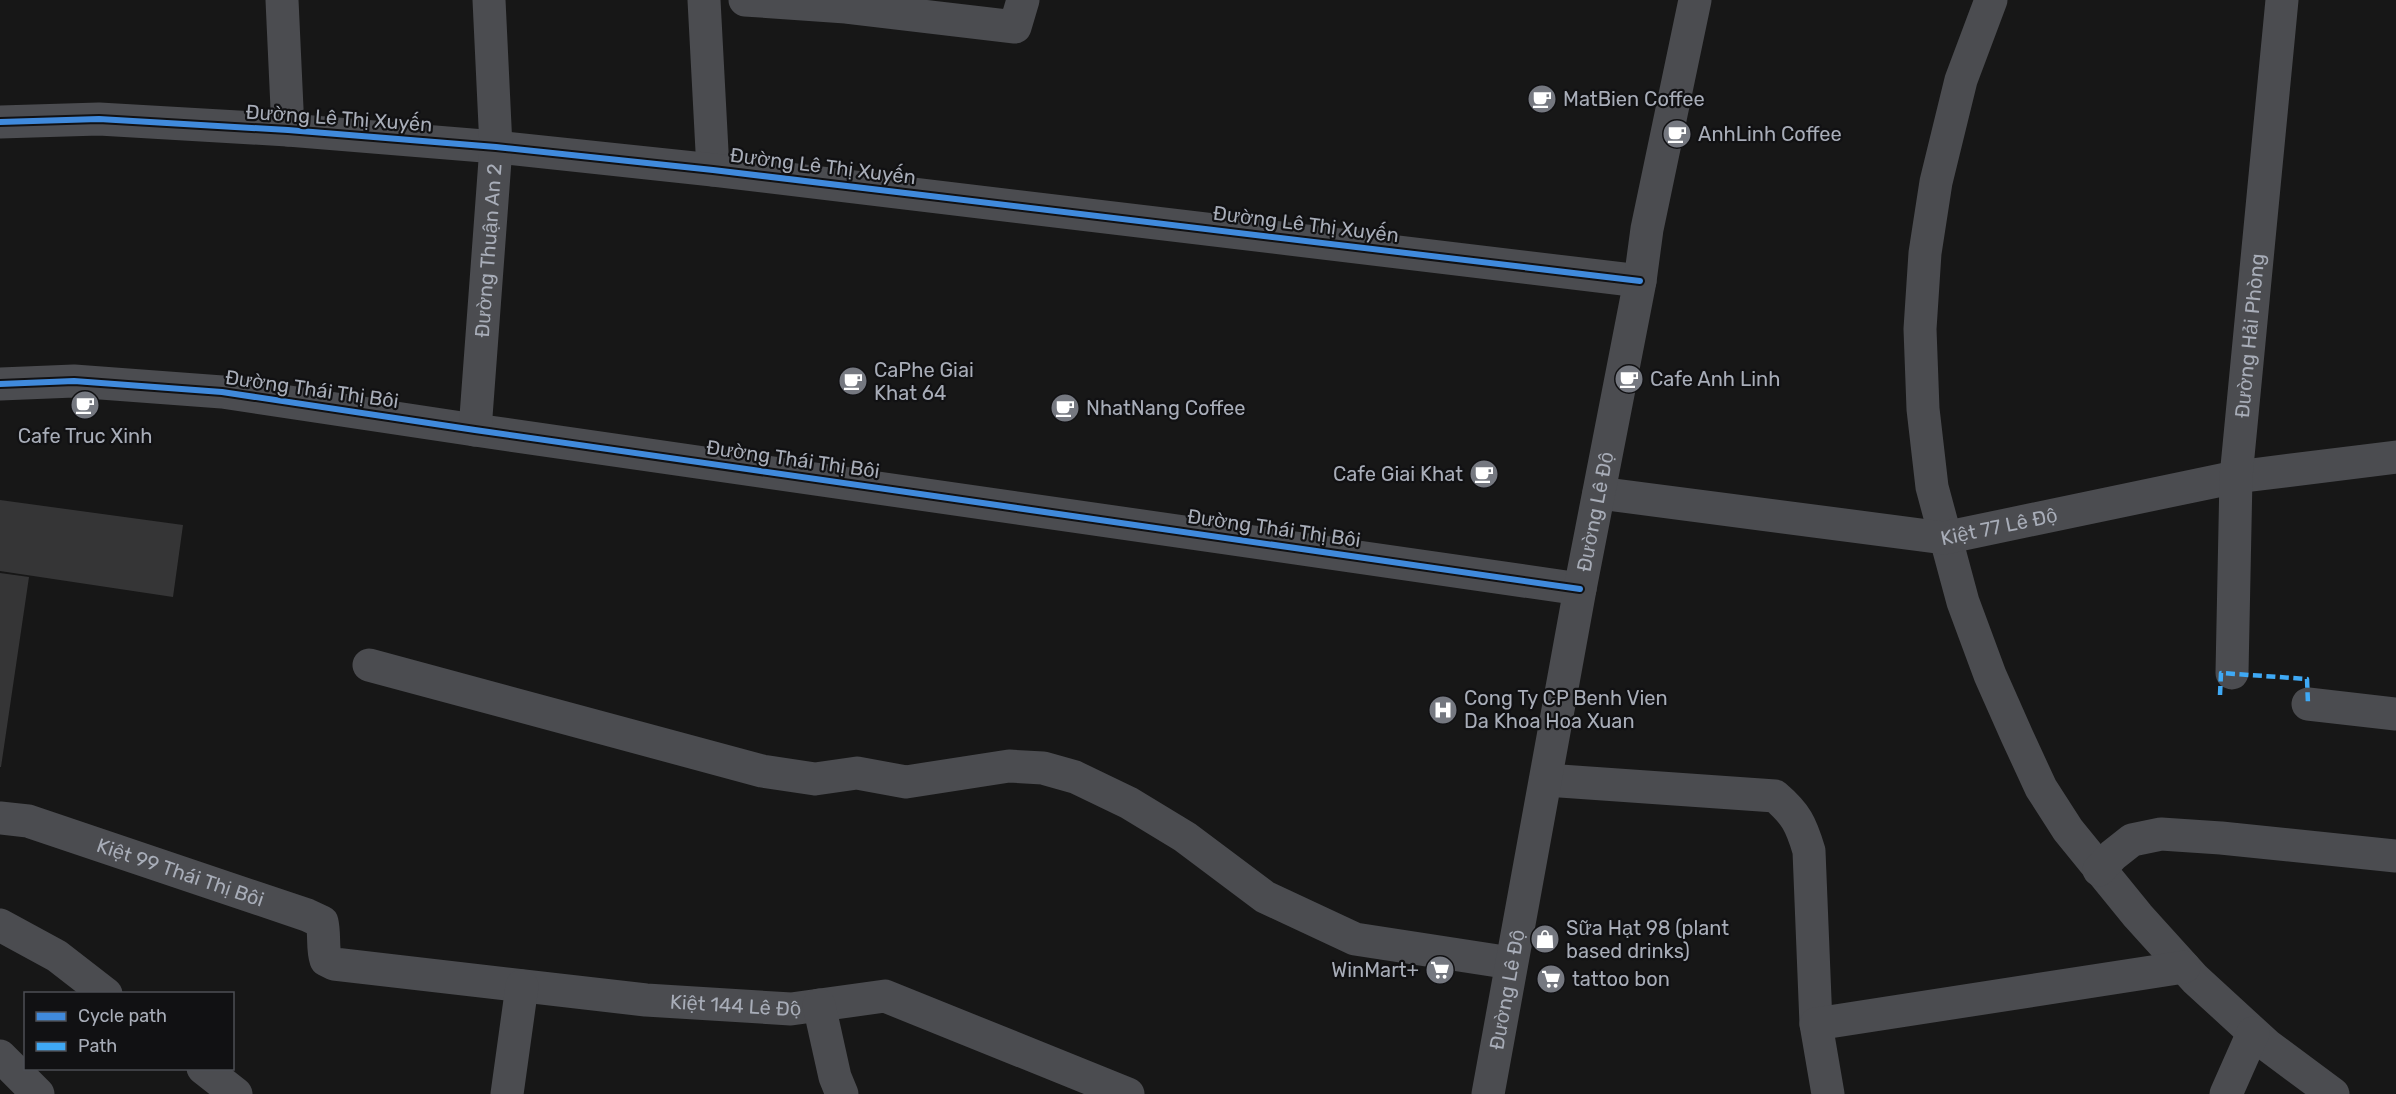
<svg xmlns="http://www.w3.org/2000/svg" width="2396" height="1094" font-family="Rubik,sans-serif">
	<rect width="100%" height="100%" fill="#171717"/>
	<path fill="#353536" d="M0,500L183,525L173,597L0,571Z
		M0,573L29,577L1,767H0Z"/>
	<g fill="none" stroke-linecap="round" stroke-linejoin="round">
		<g stroke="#4b4c50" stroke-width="33">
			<path d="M282,0L288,130"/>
			<path d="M704,0L713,170"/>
			<path d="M745,0L846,7L1015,27L1023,0"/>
			<path d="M1991,0L1961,80L1936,182L1925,253L1920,329L1923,409L1932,487L1963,602L1990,675L2017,736L2041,788L2068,830L2138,916L2195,979L2267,1045L2333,1094"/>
			<path d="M0,122L99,119L288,130L496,147L713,170L1640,281"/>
			<path d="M0,384L74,381L222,392L475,430L1580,589"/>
			<path id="s1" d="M475,430L496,147L489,0"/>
			<path id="s2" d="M1599,493L1944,538L2236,477L2396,457"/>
			<path d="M369,665L762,771L815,779L857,773L906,782L1009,766L1043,768L1075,777L1129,803L1185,837L1265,897L1355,939L1511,963"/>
			<path id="s3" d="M2232,673L2236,477L2282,0"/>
			<path d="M2308,704L2396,714"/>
			<path d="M1546,780L1775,796C1796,814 1801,824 1809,851L1816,1024"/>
			<path id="s4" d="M0,818L28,821L307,915L322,922C325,935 322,948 326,960L334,964L646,1000L791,1009L885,996L1128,1094"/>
			<path d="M2099,870L2113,855L2132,840L2161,834L2221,838L2396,856"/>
			<path d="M0,925L57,956L106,994"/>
			<path d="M819,1005L835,1077L842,1094"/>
			<path d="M0,1056L38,1094"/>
			<path d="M203,1068L236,1094"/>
			<path d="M507,1094L522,986"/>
			<path id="s5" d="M1488,1094L1580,589L1640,281L1647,229L1695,0"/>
			<path d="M1828,1094L1816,1024L2184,967"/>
			<path d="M2226,1094L2253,1033"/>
		</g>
		<path stroke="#3fa9f5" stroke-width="4.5" stroke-dasharray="9 4.5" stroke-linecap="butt" d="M2220,695L2221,673L2307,679L2308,704"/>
		<g stroke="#111113" stroke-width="10">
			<path id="cycleway" d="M0,122L99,119L288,130L496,147L713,170L1640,281
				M0,384L74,381L222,392L475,430L1580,589"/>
		</g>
		<use href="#cycleway" stroke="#408adc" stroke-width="6"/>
	</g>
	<defs>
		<g id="cafe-disc" transform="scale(1.5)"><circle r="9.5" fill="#757880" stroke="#111113"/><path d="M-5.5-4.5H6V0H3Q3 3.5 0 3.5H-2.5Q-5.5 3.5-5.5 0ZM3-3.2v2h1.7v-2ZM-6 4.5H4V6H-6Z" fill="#fff"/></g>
		<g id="hospital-disc" transform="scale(1.5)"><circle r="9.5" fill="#757880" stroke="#111113"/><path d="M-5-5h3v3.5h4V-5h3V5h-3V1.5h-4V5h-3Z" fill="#fff"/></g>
		<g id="shop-disc" transform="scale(1.5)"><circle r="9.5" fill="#757880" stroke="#111113"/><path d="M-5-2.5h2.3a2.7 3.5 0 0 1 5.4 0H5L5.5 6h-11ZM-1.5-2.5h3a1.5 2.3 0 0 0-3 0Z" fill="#fff"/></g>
		<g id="supermarket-disc" transform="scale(1.5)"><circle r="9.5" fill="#757880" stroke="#111113"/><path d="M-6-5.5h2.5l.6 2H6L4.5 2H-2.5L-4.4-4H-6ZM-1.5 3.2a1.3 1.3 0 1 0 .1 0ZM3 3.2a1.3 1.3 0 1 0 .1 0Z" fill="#fff"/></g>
	</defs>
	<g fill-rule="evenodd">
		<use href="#cafe-disc" x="1542" y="99"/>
		<use href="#cafe-disc" x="1677" y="134"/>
		<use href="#cafe-disc" x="1629" y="379"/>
		<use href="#cafe-disc" x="853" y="381"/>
		<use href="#cafe-disc" x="85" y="405"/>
		<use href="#cafe-disc" x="1065" y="408"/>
		<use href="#cafe-disc" x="1484" y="474"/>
		<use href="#hospital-disc" x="1443" y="710"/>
		<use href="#shop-disc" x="1545" y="939"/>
		<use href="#supermarket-disc" x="1440" y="970"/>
		<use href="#supermarket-disc" x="1551" y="979"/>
	</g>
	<g text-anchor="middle" stroke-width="4.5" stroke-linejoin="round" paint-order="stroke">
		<g font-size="20" fill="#a8adb8" stroke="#111113" text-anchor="start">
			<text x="1563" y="106">MatBien Coffee</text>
			<text x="1698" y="141">AnhLinh Coffee</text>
			<text x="874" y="377">CaPhe Giai<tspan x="874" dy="23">Khat 64</tspan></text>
			<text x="1650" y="386">Cafe Anh Linh</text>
			<text x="1086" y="415">NhatNang Coffee</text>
			<text x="85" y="443" text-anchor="middle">Cafe Truc Xinh</text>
			<text x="1463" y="481" text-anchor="end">Cafe Giai Khat</text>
			<text x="1464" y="705">Cong Ty CP Benh Vien<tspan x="1464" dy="23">Da Khoa Hoa Xuan</tspan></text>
			<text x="1566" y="935">Sữa Hạt 98 (plant<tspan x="1566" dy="23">based drinks)</tspan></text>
			<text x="1419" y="977" text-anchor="end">WinMart+</text>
			<text x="1572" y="986">tattoo bon</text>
		</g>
		<g font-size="20" fill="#a8adb8" stroke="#111113">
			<text transform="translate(339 118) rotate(4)" y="7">Đường Lê Thị Xuyến</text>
			<text transform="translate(823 166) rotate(7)" y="7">Đường Lê Thị Xuyến</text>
			<text transform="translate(1306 224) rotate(7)" y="7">Đường Lê Thị Xuyến</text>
			<text dy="7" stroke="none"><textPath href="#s1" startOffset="180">Đường Thuận An 2</textPath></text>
			<text dy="7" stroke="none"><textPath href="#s3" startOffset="338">Đường Hải Phòng</textPath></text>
			<text transform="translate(312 389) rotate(8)" y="7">Đường Thái Thị Bôi</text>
			<text transform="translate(793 459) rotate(8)" y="7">Đường Thái Thị Bôi</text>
			<text dy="7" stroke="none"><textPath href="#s5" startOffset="592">Đường Lê Độ</textPath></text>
			<text dy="7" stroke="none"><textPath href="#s2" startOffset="404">Kiệt 77 Lê Độ</textPath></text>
			<text transform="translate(1274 528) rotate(8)" y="7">Đường Thái Thị Bôi</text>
			<text dy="7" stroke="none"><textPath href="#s4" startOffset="189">Kiệt 99 Thái Thị Bôi</textPath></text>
			<text dy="7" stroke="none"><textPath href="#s5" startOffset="106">Đường Lê Độ</textPath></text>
			<text dy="7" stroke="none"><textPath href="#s4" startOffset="790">Kiệt 144 Lê Độ</textPath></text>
		</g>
	</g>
	<rect x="24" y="992" width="210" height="78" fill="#111113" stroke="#4d4f55" stroke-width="1.5"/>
	<rect x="36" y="1012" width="30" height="9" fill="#408adc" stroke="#4d4f55" stroke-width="1.5"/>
	<text x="78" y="1022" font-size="18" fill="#a8adb8">Cycle path</text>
	<rect x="36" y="1042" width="30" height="9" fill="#3fa9f5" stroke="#4d4f55" stroke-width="1.5"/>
	<text x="78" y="1052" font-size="18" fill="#a8adb8">Path</text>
</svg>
